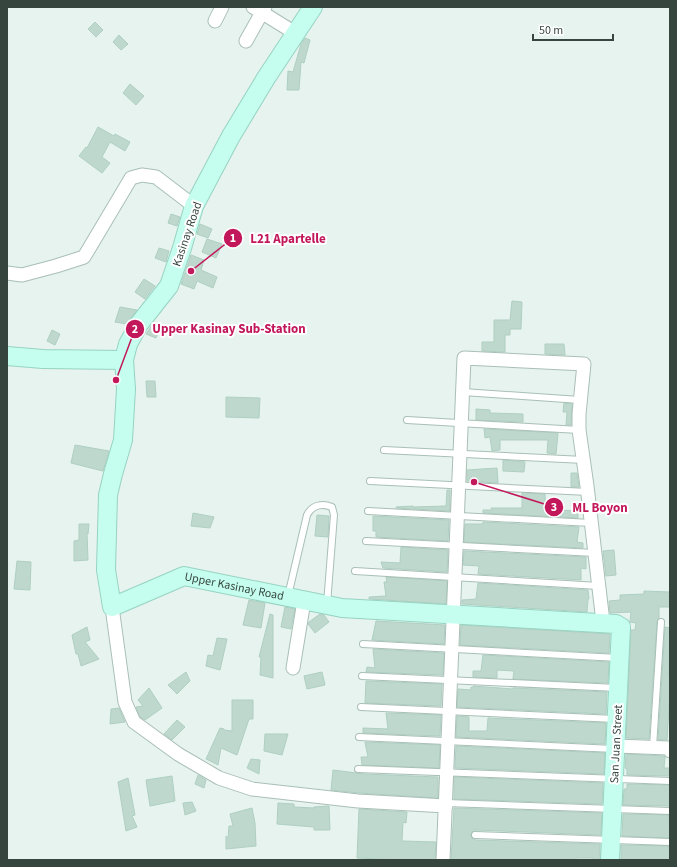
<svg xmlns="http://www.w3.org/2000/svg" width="677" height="867" font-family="'Source Sans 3',sans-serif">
	<rect width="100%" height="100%" fill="#e6f3ef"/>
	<path fill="#bfd8cd" stroke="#afcfc2" d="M95,22L103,30L96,37L88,29Z
		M119,35L128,44L121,50L113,42Z
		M305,38L310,40L304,63L301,62L299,90H287L288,71L293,72L301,44Z
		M130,84L144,96L136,105L123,93Z
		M98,127L114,136L115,134L130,142L125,151L110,142L102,157L110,163L102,173L79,156L86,147L87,148Z
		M171,214L180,217L177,226L168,223Z
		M200,224L212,229L208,238L197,234Z
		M207,239L222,244L216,258L202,252Z
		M159,248L169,251L166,262L155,258Z
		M191,255L204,260L201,270L217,277L213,288L197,281L194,289L181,284Z
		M144,279L155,286L145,299L135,292Z
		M512,301L522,302L521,329H510V335H505V352L482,351V342H494V320H510Z
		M120,307L137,310L127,324L115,322Z
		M152,325L160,328L156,338L146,334Z
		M52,330L60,334L55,345L47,341Z
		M545,344H564L565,355L545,354Z
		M146,381H155L156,397H147Z
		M226,397L260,398L259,418L226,417Z
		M564,403L572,404L571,425H566L567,412H563Z
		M476,409L490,410V413L523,414V422L476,420Z
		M484,429L558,433L556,454L547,453L548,440H500V450L492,451L490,437L485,438Z
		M75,445L109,451L103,471L71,463Z
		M503,460L525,462L524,472L503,471Z
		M497,468L498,483L467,481V470Z
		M571,473H577L579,487H571Z
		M447,490H450V511L396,508V507L413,506V507L446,506Z
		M522,493L545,494L546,512L558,510L578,511V518L483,513V510H492L491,508H522Z
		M193,513L214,517L210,528L191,526Z
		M317,515L329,516L328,537L315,536Z
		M373,516L449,520L448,541L376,537V531H373Z
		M483,522L579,527L577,542L583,543V548L464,542L465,524H483Z
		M79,524H89L88,534L87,533L88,560L74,561V541L79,540Z
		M401,547L448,550L447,572L383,568L381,562L400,563Z
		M614,550L616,575L606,576L603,551Z
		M464,551L586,557V569L581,568V580L478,574L479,566L463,565Z
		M17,561L31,562L30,590L14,589Z
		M386,577L447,581L446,604L369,599V597L386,596L384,582H387Z
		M478,583L588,590L589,599H588L587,612L462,604V600L476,599Z
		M644,591L670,592V607H659V618L657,622L649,739L626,738L631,630H635L636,623L630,622L631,612L610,613L609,601L620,600V595L644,594Z
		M249,600L265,603L261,628L243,625Z
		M285,607L295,609L291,629L281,627Z
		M270,614L273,615V678L260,675L261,657H259Z
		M320,614L324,615L329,622L315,633L308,624L309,622Z
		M376,621L445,625L444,644L372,640Z
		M461,625L610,634L609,653L460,645Z
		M87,627L90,640L85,642L99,659L81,666L78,654H76L72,635Z
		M665,627L670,628L669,677L670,678V691L667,740H658Z
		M217,638L227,639L220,670L206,666L208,655L213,656Z
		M373,649L444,653L443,675L366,672L367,667L375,668Z
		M483,655L609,662L608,683L513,679L514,671L497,670V678L473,677V671H481Z
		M186,672L190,681L177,694L168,685Z
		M322,672L325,685L307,689L304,676Z
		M366,681L442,684L441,706L365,703Z
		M473,686L513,689V688L607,692L606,714L457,707L458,689L471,690V687L473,688Z
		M149,688L162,708L145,720L140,717L136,707L143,706L138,700Z
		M232,700H253V719H249L237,755L221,748L218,765L206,759L220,728L224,729V730L232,731Z
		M119,708L125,722L110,724L111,709Z
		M386,713L441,715L440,736L363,733V728L388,729Z
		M457,716L469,717V731H487L488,718L606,723L605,744L456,737Z
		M177,720L185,727L172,740L164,734Z
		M265,734H288L282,755L264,751Z
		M365,742L440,745L439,768L362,765L361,757H368Z
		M456,746L605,753L604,774L455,768Z
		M626,754L664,756L665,757L664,768H670V776L627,775V769L625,768Z
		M251,759L260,760L259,774L247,768Z
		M333,770L364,774L438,777V798L359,793L331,790Z
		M198,775L206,780L204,788L195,784Z
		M172,776L175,801L150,806L146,780Z
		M454,777L603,783L602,804L454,799Z
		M128,778L135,815L132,816L137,827L126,831L118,782Z
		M627,784L670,785V806L623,805L624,789H627Z
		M192,802L196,811L185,815L183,803Z
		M278,803L294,804V807L314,808V807L329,806L330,830H314V827L277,824Z
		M252,808L255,823L256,846L226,849V836L228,838L229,826H233L230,814Z
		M454,808L602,813L601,835L475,830L473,831L471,834V837L475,840L600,844V860H593V858H576V860H451Z
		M359,809L407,812L406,823L403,822L402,841L436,842L435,860H403L357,858Z
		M623,814L669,815L670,838L622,836Z
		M621,845L670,846V860H621Z"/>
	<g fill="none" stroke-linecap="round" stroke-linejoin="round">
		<g stroke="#a9bfb6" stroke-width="8">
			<path id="lane" d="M463,392L580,400
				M407,420L579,430
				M384,450L584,460
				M370,481L588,492
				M368,511L591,523
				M366,541L595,553
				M355,571L599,586
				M288,596L307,515C312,505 322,503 332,507L334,515L327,604
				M363,644L618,658
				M362,676L617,688
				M361,707L615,719
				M359,737L614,749
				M653,747L661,622
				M358,769L670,781
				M446,803L670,811
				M475,835L670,842"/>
		</g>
		<g stroke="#a9bfb6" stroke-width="15">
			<path id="street" d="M253,7L295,33
				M215,21L222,7
				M246,41L265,7
				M7,273L22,275L56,266L84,257L131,178L142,175L156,177L194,206
				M112,607L125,702L134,722L178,754L219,778L252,789L358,801L446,806
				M293,668L304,601
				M616,746L668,748L670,751
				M443,860L464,358L584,364L579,414V430L587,486L603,622"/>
		</g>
		<g stroke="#97d3c1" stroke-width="20">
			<g id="secondary">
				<path id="s1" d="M313,7L266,78L231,136L194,206L182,248L169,286L139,324L128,344L124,360L126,389L123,440L113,474L108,495L106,570L112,607L184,576L342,608L616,624L621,627L610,860"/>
				<path d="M7,356L43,359L124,360"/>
			</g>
		</g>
		<use href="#lane" stroke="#fff" stroke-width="6"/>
		<use href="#street" stroke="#fff" stroke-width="13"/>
		<use href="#secondary" stroke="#c5feef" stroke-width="18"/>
	</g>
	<g text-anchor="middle" stroke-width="4" stroke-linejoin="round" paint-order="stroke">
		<g font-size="12" fill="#36463f" stroke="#fff">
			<text transform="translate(187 234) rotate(-71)" y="4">Kasinay Road</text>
			<text dy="4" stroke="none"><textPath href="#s1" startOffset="783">Upper Kasinay Road</textPath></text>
			<text transform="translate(616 744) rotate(-87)" y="4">San Juan Street</text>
		</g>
	</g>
	<path fill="none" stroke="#c2185b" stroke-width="1.5" d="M191 271L233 238M116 380L135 329M474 482L554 507"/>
	<g fill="#c2185b" stroke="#fff" stroke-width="1.5">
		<circle cx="191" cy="271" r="4"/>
		<circle cx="116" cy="380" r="4"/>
		<circle cx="474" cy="482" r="4"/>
		<circle cx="233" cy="238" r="10"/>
		<circle cx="135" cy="329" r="10"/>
		<circle cx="554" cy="507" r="10"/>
	</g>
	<g font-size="12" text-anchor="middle" font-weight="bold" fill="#fff">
		<text x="233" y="242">1</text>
		<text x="135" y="333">2</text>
		<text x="554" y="511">3</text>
	</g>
	<g font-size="13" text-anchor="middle" font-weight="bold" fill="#c2185b" stroke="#fff" stroke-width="4" stroke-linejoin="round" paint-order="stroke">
		<text x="288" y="243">L21 Apartelle</text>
		<text x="229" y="333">Upper Kasinay Sub-Station</text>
		<text x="600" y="512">ML Boyon</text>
	</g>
	<rect width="677" height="867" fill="none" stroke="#36463f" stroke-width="16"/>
	<path d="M533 34v6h80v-6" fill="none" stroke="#36463f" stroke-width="2"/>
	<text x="539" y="34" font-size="12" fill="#36463f" stroke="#ffffff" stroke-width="3" paint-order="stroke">50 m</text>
</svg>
